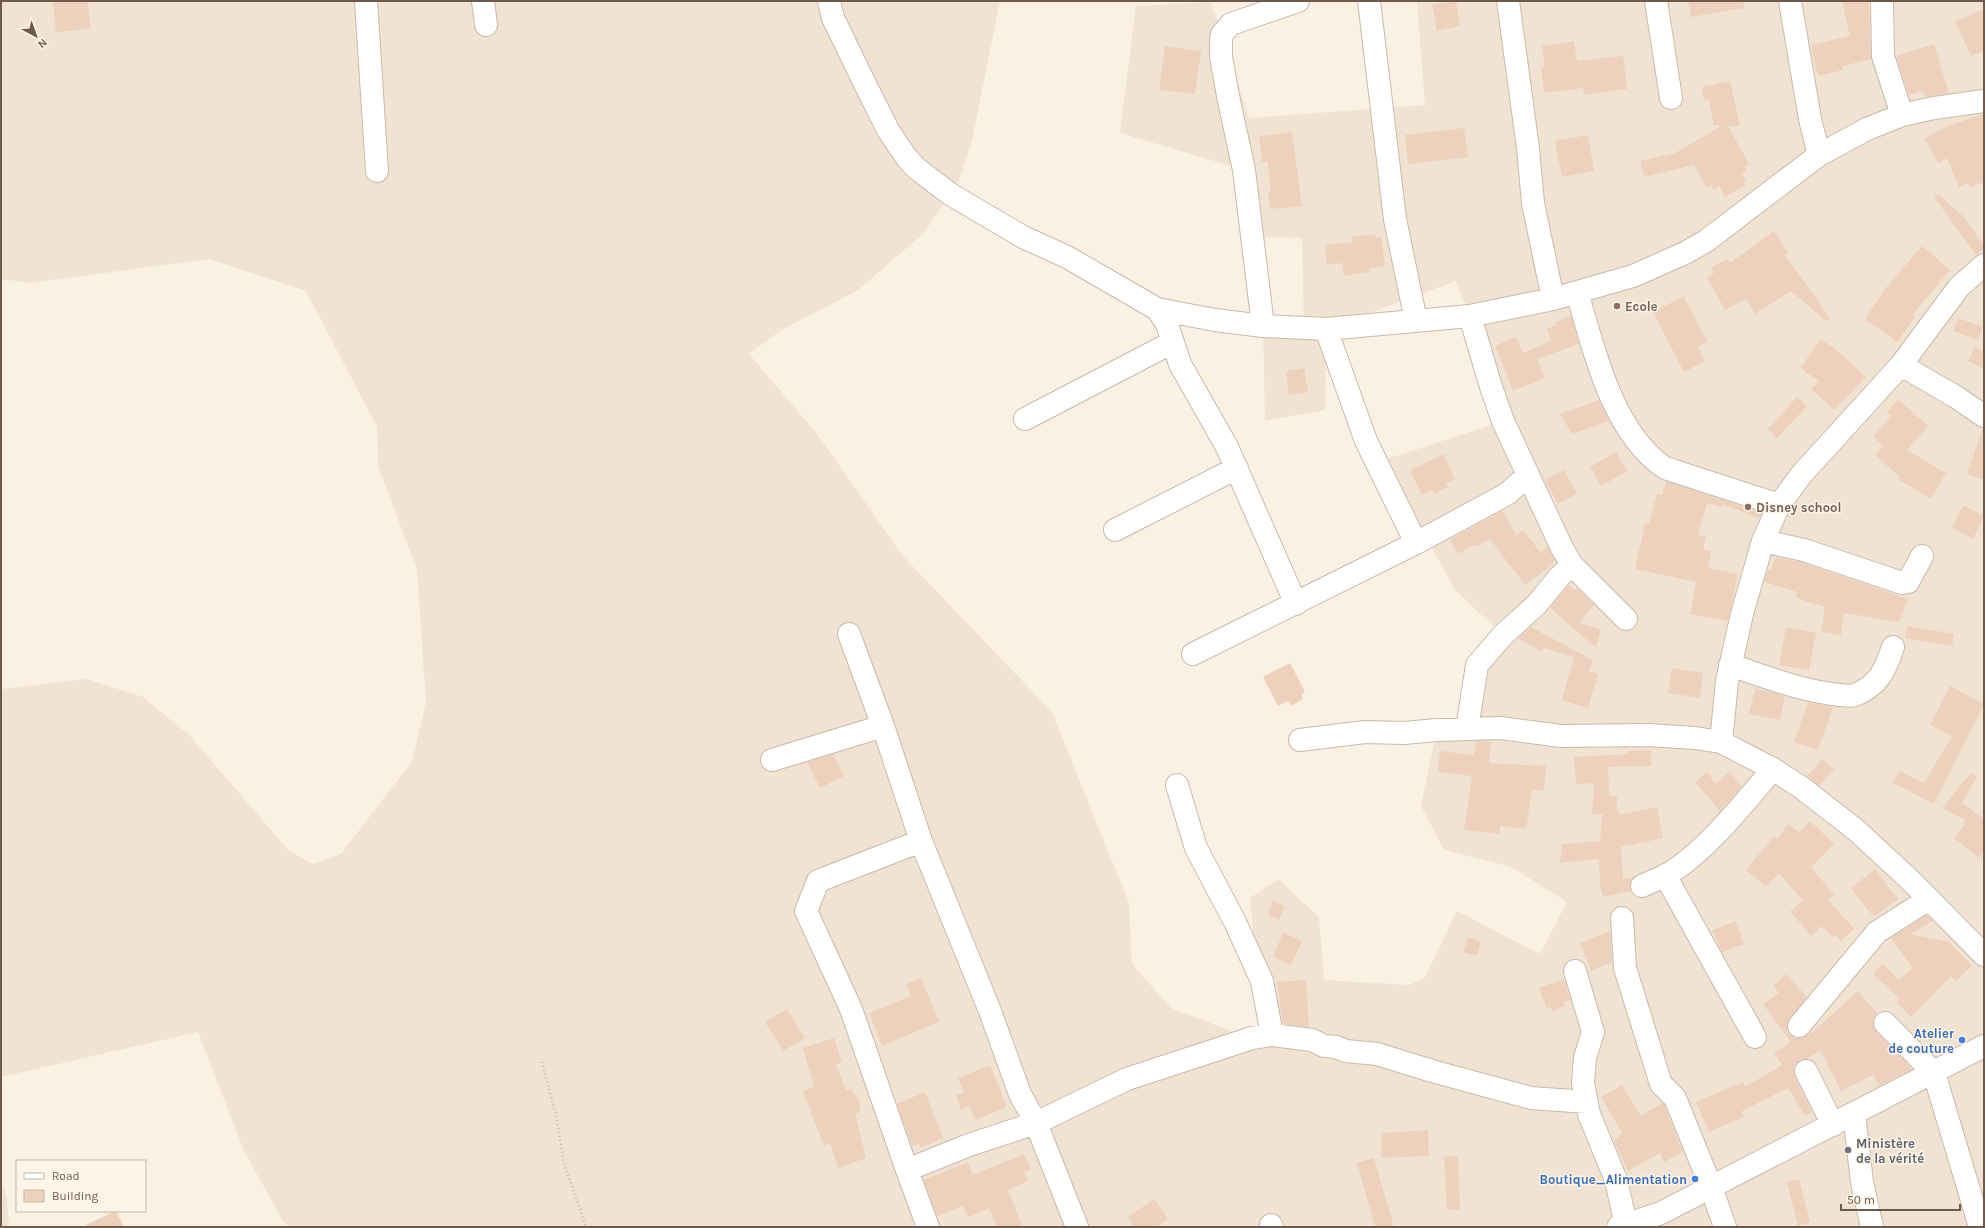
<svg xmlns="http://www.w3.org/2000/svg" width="1985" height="1228" font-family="Karla,sans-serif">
	<rect width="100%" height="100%" fill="#faf1e3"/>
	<path fill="#f1e3d2" d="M1,1H1000L972,140L959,181L924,233L858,290L780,331L749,354L818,435L902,555L1052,712L1129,903L1132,964L1171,1008L1226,1029L1264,1046L1250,898L1278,879L1319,917L1324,980L1410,985L1425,977L1457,911L1540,954L1567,902L1512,867L1444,850L1421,806L1437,730L1467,729L1473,692L1503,635L1455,590L1384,460L1503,421L1470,316L1456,281L1326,329L1325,410L1265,421L1263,326L1304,328L1302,238L1252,237L1244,170L1120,133L1136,6L1211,2L1249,118L1425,105L1417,1H1984V1227H291L283,1221L244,1151L198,1032L1,1077V689L87,679L143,697L190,736L289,851L313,864L341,854L412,761L426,703L417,570L378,466L377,427L306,291L209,259L30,283L1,279Z
		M1,1177L7,1199L9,1227H1Z"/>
	<path fill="#edd1bd" d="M88,1L90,29L56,32L53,2Z
		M1456,1L1460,26L1437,31L1432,5Z
		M1688,1H1743L1744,8L1691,17Z
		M1842,1H1869L1871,59L1842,66L1843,70L1818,76L1811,45L1850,36Z
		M1984,9V51L1971,56L1955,22Z
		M1574,41L1577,61L1623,56L1627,89L1584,95L1583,88L1544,93L1541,68L1545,67L1542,46Z
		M1934,44L1949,93L1925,97L1923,91L1909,95L1896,56Z
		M1165,46L1201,51L1195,94L1159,90Z
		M1730,81L1740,126H1728L1749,164L1745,166L1747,171L1742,174L1746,181L1743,182L1745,186L1725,197L1719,186L1714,190L1711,185L1707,188L1694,165L1644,177L1640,161L1675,153L1723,125H1714L1709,100L1704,101L1702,87Z
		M1984,114V182L1970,187L1969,183L1959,187L1947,158L1938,163L1925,139L1944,127Z
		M1464,128L1468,157L1408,164L1405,135Z
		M1292,132L1302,206L1270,209L1268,192H1271L1268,162H1262L1259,136Z
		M1588,135L1594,171L1562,177L1555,141Z
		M1938,194L1962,215L1984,245V249L1976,255L1934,197Z
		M1774,231L1788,252L1785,255L1830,318L1826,321L1791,291L1755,314L1746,299L1725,310L1707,277L1714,273L1711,267L1728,259L1730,263Z
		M1376,234V238L1381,237L1385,266L1369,269V272L1344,276L1342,263L1327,265L1325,245L1352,242L1351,237Z
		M1922,246L1950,270L1912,315L1915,317L1897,342L1865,319L1885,289Z
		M1684,296L1707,342L1698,347L1705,361L1684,372L1653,312Z
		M1571,316L1579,344L1537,359L1545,378L1513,391L1495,346L1516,337L1523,353L1551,341L1547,329L1556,325L1555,322Z
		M1958,318L1983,327L1978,340L1953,331Z
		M1821,339L1839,352L1866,377L1834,410L1811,389L1819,381L1800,368Z
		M1975,347L1984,352V369L1968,361Z
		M1304,368L1308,392L1289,395L1286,371Z
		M1797,397L1807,406L1777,438L1768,429Z
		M1898,399L1928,426L1907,450L1946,473L1931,499L1899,480L1900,477L1875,455L1883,445L1873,437L1891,416L1887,412Z
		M1599,400L1609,421L1572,434L1560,414Z
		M1982,430H1984V480L1967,474Z
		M1616,452L1627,471L1601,486L1590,467Z
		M1444,454L1455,479L1446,483L1448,487L1434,494L1432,490L1422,495L1410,470Z
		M1564,470L1577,494L1558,504L1545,480Z
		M1666,481L1762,513L1759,518L1723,504V507L1707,503L1698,535L1706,536L1703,550L1711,551L1708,568L1738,574L1728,621L1690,614L1696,582L1635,569L1645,523L1649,524L1657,494L1662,495Z
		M1963,505L1984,516L1973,539L1952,528Z
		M1503,511L1516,535L1523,530L1541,553L1547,546L1555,560L1549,567L1525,585L1490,539L1477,547L1475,544L1458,554L1450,539Z
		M1776,557L1801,562L1908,599L1899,622L1844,613L1841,635L1821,632L1825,607L1796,598L1797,592L1764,582L1768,569L1771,570Z
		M1569,585L1575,590L1577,588L1594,605L1579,623L1601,629L1596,648L1550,608Z
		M1907,626L1954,634L1952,646L1905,638Z
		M1531,627L1593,660L1589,671L1598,674L1588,708L1562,700L1574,657L1544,648L1541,651L1518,638Z
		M1786,627L1816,633L1809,670L1779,665Z
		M1290,663L1305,692L1301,695L1303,699L1291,706L1288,701L1278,706L1263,677Z
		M1672,668L1703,673L1700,698L1668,693Z
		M1950,686L1984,704L1934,804L1893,783L1899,771L1924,783L1952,736L1930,725Z
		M1755,688L1785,696L1780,720L1749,714Z
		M1808,702L1833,707L1818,750L1794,742Z
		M1476,741L1491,742L1489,763L1546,766L1544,791L1532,790L1526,829L1500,826L1499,834L1464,830L1472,776L1438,772L1440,751L1474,755Z
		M1651,750V766L1608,767L1609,796H1617V811H1619V815L1657,807L1663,838L1621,847L1623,879L1634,877L1630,885L1631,891L1603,897L1600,884L1599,859L1560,863L1562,844L1600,841L1602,814H1592L1594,783L1576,784L1574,757L1627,754V751Z
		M833,754L844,776L820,788L807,762Z
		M1822,759L1834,769L1819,786L1807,776Z
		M1707,772L1716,784L1729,772L1742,786L1720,811L1695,782Z
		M1971,773L1977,777L1962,803L1984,819V851L1979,858L1954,838L1965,824L1963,822L1965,820L1942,808Z
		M1810,821L1834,844L1811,867L1834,895L1828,900L1854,929L1841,941L1835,935L1833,937L1821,926L1811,936L1790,911L1803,901L1779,873L1766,887L1746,870L1774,836L1777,839L1788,824L1799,832Z
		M1875,869L1898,899L1877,915H1872L1851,888Z
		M1273,901L1285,906L1279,920L1268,915Z
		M1927,915L1933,921L1911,934L1949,942L1972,966L1956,981L1951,976L1911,1017L1896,1002L1900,999L1873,974L1883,963L1898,980L1913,968L1891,938Z
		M1736,921L1744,944L1722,952L1712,930Z
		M1610,931L1612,962L1591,971L1580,943Z
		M1283,933L1302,941L1291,965L1273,957Z
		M1468,937L1481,941L1477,956L1463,952Z
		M1786,974L1807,997L1787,1024V1031L1791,1036L1797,1038L1809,1035L1858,991L1877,1013L1873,1020V1026L1876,1031L1912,1069L1879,1086L1873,1075L1841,1091L1820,1050L1807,1059L1800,1060L1795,1064L1794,1070L1795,1077L1812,1112L1805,1116L1788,1088L1742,1111L1744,1117L1709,1132L1696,1102L1743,1082L1745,1087L1782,1065L1774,1053L1791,1042L1763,1004L1779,993L1773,986Z
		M921,978L939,1022L882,1046L869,1013L911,996L906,984Z
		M1564,979L1570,1000L1564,1002L1565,1006L1552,1011L1550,1007L1546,1008L1539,988Z
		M1306,980L1309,1027L1283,1024L1277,982Z
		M787,1009L805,1038L783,1051L765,1022Z
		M834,1038L842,1062L836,1064L846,1091L851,1089L859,1100L860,1112L855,1114L866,1158L838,1168L830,1143L824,1146L803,1092L814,1086L803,1048Z
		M990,1065L1007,1107L975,1120L970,1106L961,1110L956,1095L964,1092L958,1078Z
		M1622,1085L1641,1116L1662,1103L1664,1105L1683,1152L1664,1162L1660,1153L1628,1171L1614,1141L1622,1133L1601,1097Z
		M925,1092L943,1138L920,1148L919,1144L912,1146L897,1104Z
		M1428,1130L1429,1156L1382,1158L1381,1133Z
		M1024,1154L1031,1169L1024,1172L1028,1181L1008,1190L1023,1227H997L989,1208L968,1217L963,1206L937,1216L924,1180L968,1162L973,1175Z
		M1458,1156L1460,1209L1447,1210L1444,1157Z
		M1374,1158L1394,1227H1375L1357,1163Z
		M1799,1179L1810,1222L1798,1226L1787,1182Z
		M1154,1199L1168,1219L1157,1227H1135L1128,1217Z
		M116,1211L124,1227H82L115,1211Z"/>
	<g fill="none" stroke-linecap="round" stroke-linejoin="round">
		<g stroke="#c9b9aa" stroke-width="24">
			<path id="minor" d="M366,1L377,171
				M483,1L486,25
				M829,1L833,18L866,86L888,130L906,157L916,168L950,194L1023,237L1067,257L1157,309L1215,320L1263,326L1326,329L1470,316L1553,299L1633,276L1685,253L1706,241L1819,155L1867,129L1902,115L1934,108L1984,101
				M1369,1L1395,219L1416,321
				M1508,1L1528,148L1533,203L1553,299
				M1656,1L1671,98
				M1790,1L1810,119L1819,155
				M1882,1L1883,56L1902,115
				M1577,292C1594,350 1612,432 1665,468L1779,505
				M1157,309L1167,324L1180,364L1227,447L1296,604
				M1263,326L1244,170L1229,101L1221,57V41L1222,34L1231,24L1298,1
				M1326,329L1366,441L1416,543
				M1901,365L1956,397L1984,416
				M1025,419L1173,342
				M1115,530L1237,468
				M1763,541L1804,550L1902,583L1908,582L1922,556
				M1572,565L1626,619
				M849,634L883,726L921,841L990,1011L1020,1094L1036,1123L1077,1227
				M1193,654L1416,543L1507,494L1527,476
				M1730,665C1767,677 1801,691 1840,695C1844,695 1851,697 1855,695C1879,685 1885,671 1893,647
				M1467,729L1477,665L1503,635L1537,604L1560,576L1572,565L1561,546L1503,421L1491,387L1470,316
				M1300,740L1365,732L1404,733L1437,730L1501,728L1561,736L1648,735L1695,738L1721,742L1773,769L1802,788L1856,830L1910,880L1984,955
				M1721,742L1727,681L1742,614L1763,541L1779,505L1801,475L1901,365L1959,287L1984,265
				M772,760L883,726
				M1177,785L1196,848L1235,922L1262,981L1272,1035
				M921,841L818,881L806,911L851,1009L907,1170L969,1145L1036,1123L1127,1079L1252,1038L1272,1035L1312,1040L1324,1046L1336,1047L1346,1051L1377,1054L1432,1071L1531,1098L1587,1102
				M1665,875L1755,1037
				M1642,886C1650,882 1658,879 1665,876C1705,853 1743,804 1773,769
				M1622,918L1625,968L1661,1084L1675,1098L1711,1187L1725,1227
				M1575,971L1593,1032L1585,1058L1583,1083L1589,1114L1616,1180L1626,1225
				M1885,1023L1934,1073L1980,1227
				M1799,1026L1877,932L1929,899
				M1806,1071L1833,1125
				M1854,1114L1862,1182L1872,1227
				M907,1170L928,1227
				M1271,1225L1272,1227
				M1618,1227L1661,1213L1984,1046"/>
		</g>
		<path stroke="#d1b5a0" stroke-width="2.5" stroke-dasharray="1 3" stroke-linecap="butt" d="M542,1062L556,1116L564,1163L586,1227"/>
		<use href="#minor" stroke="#fff" stroke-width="22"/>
	</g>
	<g fill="#8d6e63" stroke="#fdf6e8" stroke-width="1.5">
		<circle cx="1617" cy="306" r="4"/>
		<circle cx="1748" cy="507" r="4"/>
	</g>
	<g fill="#3f7fe0" stroke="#fdf6e8" stroke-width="1.5">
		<circle cx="1962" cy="1040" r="4"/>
		<circle cx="1695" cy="1179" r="4"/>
	</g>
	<circle fill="#6b7280" stroke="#fdf6e8" stroke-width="1.5" cx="1848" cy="1150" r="4"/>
	<g text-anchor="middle" stroke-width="3" stroke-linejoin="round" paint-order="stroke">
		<g font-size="13" font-weight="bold" fill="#785e54" stroke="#fdf6e8" text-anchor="start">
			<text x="1625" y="311">Ecole</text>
			<text x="1756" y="512">Disney school</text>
		</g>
		<g font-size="13" font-weight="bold" fill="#366cbe" stroke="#fdf6e8" text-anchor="end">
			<text x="1954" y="1038">Atelier<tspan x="1954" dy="15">de couture</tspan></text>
			<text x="1687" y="1184">Boutique_Alimentation</text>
		</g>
		<g font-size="13" font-weight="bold" fill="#5b616d" stroke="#fdf6e8" text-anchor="start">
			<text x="1856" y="1148">Ministère<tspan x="1856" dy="15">de la vérité</tspan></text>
		</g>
	</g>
	<rect width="1985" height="1228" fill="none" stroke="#6f594b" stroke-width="4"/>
	<rect x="16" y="1160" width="130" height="52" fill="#fdf6e8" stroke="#c4b7a9"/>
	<rect x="24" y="1173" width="20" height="6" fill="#ffffff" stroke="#c4b7a9"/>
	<text x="52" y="1180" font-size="12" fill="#6f594b">Road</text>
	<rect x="24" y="1190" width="20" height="12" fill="#edd1bd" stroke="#c4b7a9"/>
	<text x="52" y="1200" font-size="12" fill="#6f594b">Building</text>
	<g transform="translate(36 36) rotate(139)" stroke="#fdf6e8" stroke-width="3" paint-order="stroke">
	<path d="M0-3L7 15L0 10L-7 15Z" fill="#6f594b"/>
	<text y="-6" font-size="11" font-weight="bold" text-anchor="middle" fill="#6f594b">N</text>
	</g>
	<path d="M1841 1204v6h119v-6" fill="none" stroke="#6f594b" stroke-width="2"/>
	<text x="1847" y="1204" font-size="12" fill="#6f594b" stroke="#fdf6e8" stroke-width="3" paint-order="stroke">50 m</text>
</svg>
